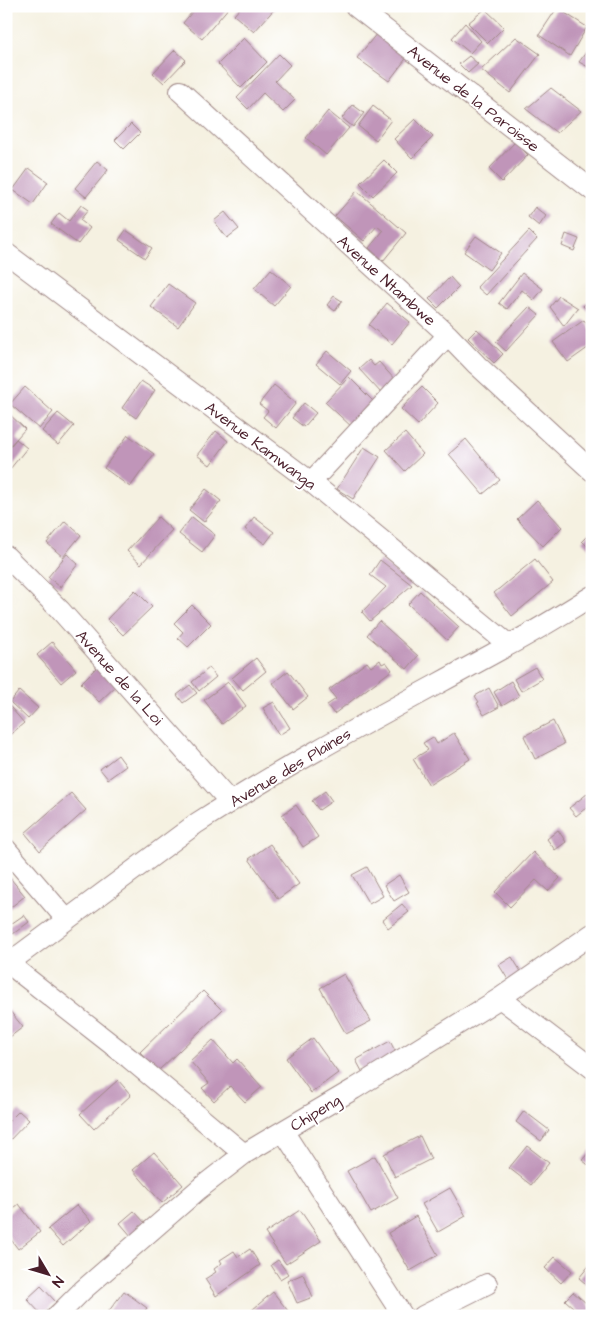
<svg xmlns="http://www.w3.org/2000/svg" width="598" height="1322" font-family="'Architects Daughter',sans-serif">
	<rect width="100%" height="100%" fill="#fff"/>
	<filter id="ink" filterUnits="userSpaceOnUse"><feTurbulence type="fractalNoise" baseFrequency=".02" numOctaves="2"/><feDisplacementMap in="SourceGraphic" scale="10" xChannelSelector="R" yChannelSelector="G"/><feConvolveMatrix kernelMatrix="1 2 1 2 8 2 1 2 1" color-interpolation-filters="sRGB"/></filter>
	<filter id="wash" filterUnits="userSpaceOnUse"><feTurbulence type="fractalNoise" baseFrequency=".0096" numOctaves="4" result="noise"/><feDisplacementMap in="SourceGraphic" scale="20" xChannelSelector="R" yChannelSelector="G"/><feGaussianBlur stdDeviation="1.12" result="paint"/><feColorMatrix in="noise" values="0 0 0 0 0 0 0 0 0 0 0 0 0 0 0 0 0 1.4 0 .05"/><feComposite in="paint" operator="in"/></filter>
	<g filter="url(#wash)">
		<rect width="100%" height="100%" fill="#f5f1e1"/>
		<g id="blocks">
			<path fill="#c095b9" d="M197,6H230L202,39L183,23Z
				M242,6H277L254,32L234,15Z
				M557,8L587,27L570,56L539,35Z
				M485,9L504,27L488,43L468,23Z
				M465,23L481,41L470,53L452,38Z
				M377,33L408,56L389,81L357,58Z
				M516,37L540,54L510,93L481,70Z
				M244,38L267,62L241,88L218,64Z
				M592,44V69L579,62Z
				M175,50L186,60L164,83L153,73Z
				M279,54L290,65L275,81L295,100L283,112L263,93L248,109L237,98Z
				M469,56L478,64L468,73L459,64Z
				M551,88L581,111L557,133L526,109Z
				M353,105L364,113L353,127L342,118Z
				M373,106L391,120L376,140L358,126Z
				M328,111L349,128L326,155L306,138Z
				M415,119L433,137L412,158L394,139Z
				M131,124L140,133L124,149L115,140Z
				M515,142L528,155L502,182L489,169Z
				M384,160L397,173L373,196L360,183Z
				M97,161L108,170L86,197L75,188Z
				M29,168L48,182L33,204L13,190Z
				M357,191L406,233L383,261L369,248L383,231L377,226L364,241L335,216Z
				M81,205L88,210L80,220L90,228L78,244L51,224L59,213L69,221Z
				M535,207L546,216L539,226L528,217Z
				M225,212L239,229L227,238L214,221Z
				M126,230L152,248L145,258L119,240Z
				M529,231L537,239L486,295L477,287Z
				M566,234L579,239L574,251L562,246Z
				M476,236L501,253L489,270L464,252Z
				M271,269L291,286L274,306L254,289Z
				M522,273L543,289L534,300L522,290L507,309L499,303Z
				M450,277L459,287L438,308L429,299Z
				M168,284L195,303L178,327L151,307Z
				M334,296L342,301L335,311L327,305Z
				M559,296L578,308L564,326L550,307Z
				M592,298V314L583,306Z
				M387,303L410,322L392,344L369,325Z
				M529,307L539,315L506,351L496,342Z
				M584,320L592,331V345L568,362L553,342Z
				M477,329L503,354L494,363L468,338Z
				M327,351L351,371L340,384L316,364Z
				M369,360L374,366L379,362L396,381L382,394L359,369Z
				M349,377L376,404L353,428L325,402Z
				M141,381L155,390L136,418L122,408Z
				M274,385L296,403L276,428L263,417L268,411L259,404Z
				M25,387L53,412L39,429L10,404Z
				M422,387L438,403L418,425L401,409Z
				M304,403L316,413L304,427L292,418Z
				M6,411L25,429L8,448L6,447Z
				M58,413L74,426L58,445L42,431Z
				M216,431L228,441L210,465L197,455Z
				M405,433L423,454L405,471L386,450Z
				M128,435L154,454L130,487L104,468Z
				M16,439L27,448L6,474V452Z
				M466,439L500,480L483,494L449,454Z
				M364,447L380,457L353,499L337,489Z
				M206,489L221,501L204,522L189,510Z
				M537,500L562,527L543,546L517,519Z
				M158,517L172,530L141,564L127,551Z
				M192,517L215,535L202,552L179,534Z
				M254,517L274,532L265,544L245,529Z
				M65,521L81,535L63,557L47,543Z
				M592,531V551L582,541Z
				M67,554L78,564L60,587L48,577Z
				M535,559L553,582L512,616L494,593Z
				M380,560L412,585L370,621L362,612L386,587L370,575Z
				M135,590L152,607L123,635L107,619Z
				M420,591L459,627L447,640L408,604Z
				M192,605L211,624L188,647L178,638L183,632L174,623Z
				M379,621L418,656L407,669L367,635Z
				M52,642L76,670L61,683L37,655Z
				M256,658L266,671L243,690L232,678Z
				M380,660L382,664L386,662L392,670L334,714L327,705L336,699L329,690L367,662L371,667Z
				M99,665L117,685L99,702L81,683Z
				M535,667L542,679L521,691L514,679Z
				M209,668L216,677L199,691L192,682Z
				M288,671L308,697L293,709L273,683Z
				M511,681L519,696L502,706L494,692Z
				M228,682L246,706L222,724L204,700Z
				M190,685L197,693L183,703L177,695Z
				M489,688L499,707L484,715L477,703L479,702L475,696Z
				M19,691L38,708L28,719L10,702Z
				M6,702L24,723L6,738Z
				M274,702L290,728L279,735L263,708Z
				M553,721L564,744L535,759L524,736Z
				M454,733L470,759L429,785L413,759L428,750L423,743L433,737L437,744Z
				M118,755L126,766L108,779L100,769Z
				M592,790V803L576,816L569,808Z
				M325,791L332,801L319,810L312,801Z
				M71,793L86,810L40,851L25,833Z
				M296,805L318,837L303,847L282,815Z
				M558,830L566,842L555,850L547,839Z
				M270,844L299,884L278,899L249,859Z
				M533,852L560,878L548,891L536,880L510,907L495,892Z
				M367,867L383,896L369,904L352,875Z
				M6,873L25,896L6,911Z
				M399,875L409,892L394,901L384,885Z
				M402,904L409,912L388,928L382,920Z
				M24,915L29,922L13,934L8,926Z
				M512,957L525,978L512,986L499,965Z
				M344,974L371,1021L346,1034L320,988Z
				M203,991L222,1010L158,1071L140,1052Z
				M9,1010L23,1027L6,1040V1012Z
				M313,1038L338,1073L311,1093L286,1058Z
				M213,1040L233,1063L237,1059L262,1087L245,1102L230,1086L214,1101L202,1088L209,1083L190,1061Z
				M390,1041L398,1057L364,1075L356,1060Z
				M118,1080L131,1095L94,1129L80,1114Z
				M19,1111L29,1120L6,1144V1124Z
				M524,1111L549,1130L541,1141L516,1122Z
				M420,1136L431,1159L395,1177L384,1154Z
				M527,1146L549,1163L531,1185L509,1168Z
				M592,1149V1168L582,1160Z
				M154,1152L183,1185L162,1203L133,1170Z
				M375,1156L398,1198L371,1213L347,1171Z
				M450,1188L466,1216L438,1232L422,1204Z
				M19,1204L40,1232L18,1249L6,1233V1214Z
				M77,1205L91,1221L63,1246L48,1229Z
				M300,1210L321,1241L286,1264L265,1233Z
				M134,1211L146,1224L132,1237L120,1223Z
				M416,1216L438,1255L410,1271L388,1233Z
				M250,1249L260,1265L216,1296L205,1279L216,1272L214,1269L222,1263L220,1260L234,1251L238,1257Z
				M555,1257L572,1271L561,1283L545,1268Z
				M278,1260L288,1274L280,1279L271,1265Z
				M592,1262V1289L579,1278Z
				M303,1274L313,1297L297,1303L287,1281Z
				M41,1286L56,1302L42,1315L27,1299Z
				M124,1291L147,1308L141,1316H105Z
				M273,1292L292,1316H245Z
				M573,1292L592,1308V1316H583L565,1300Z"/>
		</g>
	</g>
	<g filter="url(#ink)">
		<use href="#blocks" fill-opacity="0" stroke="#a08886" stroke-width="1"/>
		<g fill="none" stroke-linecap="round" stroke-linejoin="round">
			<g stroke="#a08886" stroke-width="22">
				<path id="minor" d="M355,6L592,190
					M180,91L448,335L477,365L592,471
					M6,253L311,482L509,645
					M311,482L448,335
					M6,556L60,610L230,802
					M6,849L67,920
					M9,964L129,1058L244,1154
					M6,965L197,823C297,758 402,704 507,646C536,631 564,613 592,596
					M500,998L592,1068
					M283,1131L403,1316
					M57,1316L83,1290L199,1189L244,1154L354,1089L500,998L592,934
					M423,1316L487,1284"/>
			</g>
			<use href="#minor" stroke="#fff" stroke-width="20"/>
		</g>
	</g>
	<g text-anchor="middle" stroke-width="4" stroke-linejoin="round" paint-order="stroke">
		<g font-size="16" fill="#4a1f2b" stroke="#fff">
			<text transform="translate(474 98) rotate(38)" y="6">Avenue de la Paroisse</text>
			<text transform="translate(387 280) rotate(42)" y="6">Avenue Ntambwe</text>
			<text transform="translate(261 445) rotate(37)" y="6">Avenue Kamwanga</text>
			<text transform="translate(120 677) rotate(48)" y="6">Avenue de la Loi</text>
			<text transform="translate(290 767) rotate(-31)" y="6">Avenue des Plaines</text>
			<text transform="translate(315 1112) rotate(-31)" y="6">Chipeng</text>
		</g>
	</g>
	<rect width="598" height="1322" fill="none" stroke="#fff" stroke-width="25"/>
	<g transform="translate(48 1274) rotate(128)" stroke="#ffffff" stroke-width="4" paint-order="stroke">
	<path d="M0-4L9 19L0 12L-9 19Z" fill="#4a1f2b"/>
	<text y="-8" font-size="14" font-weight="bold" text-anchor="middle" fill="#4a1f2b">N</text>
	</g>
</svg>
